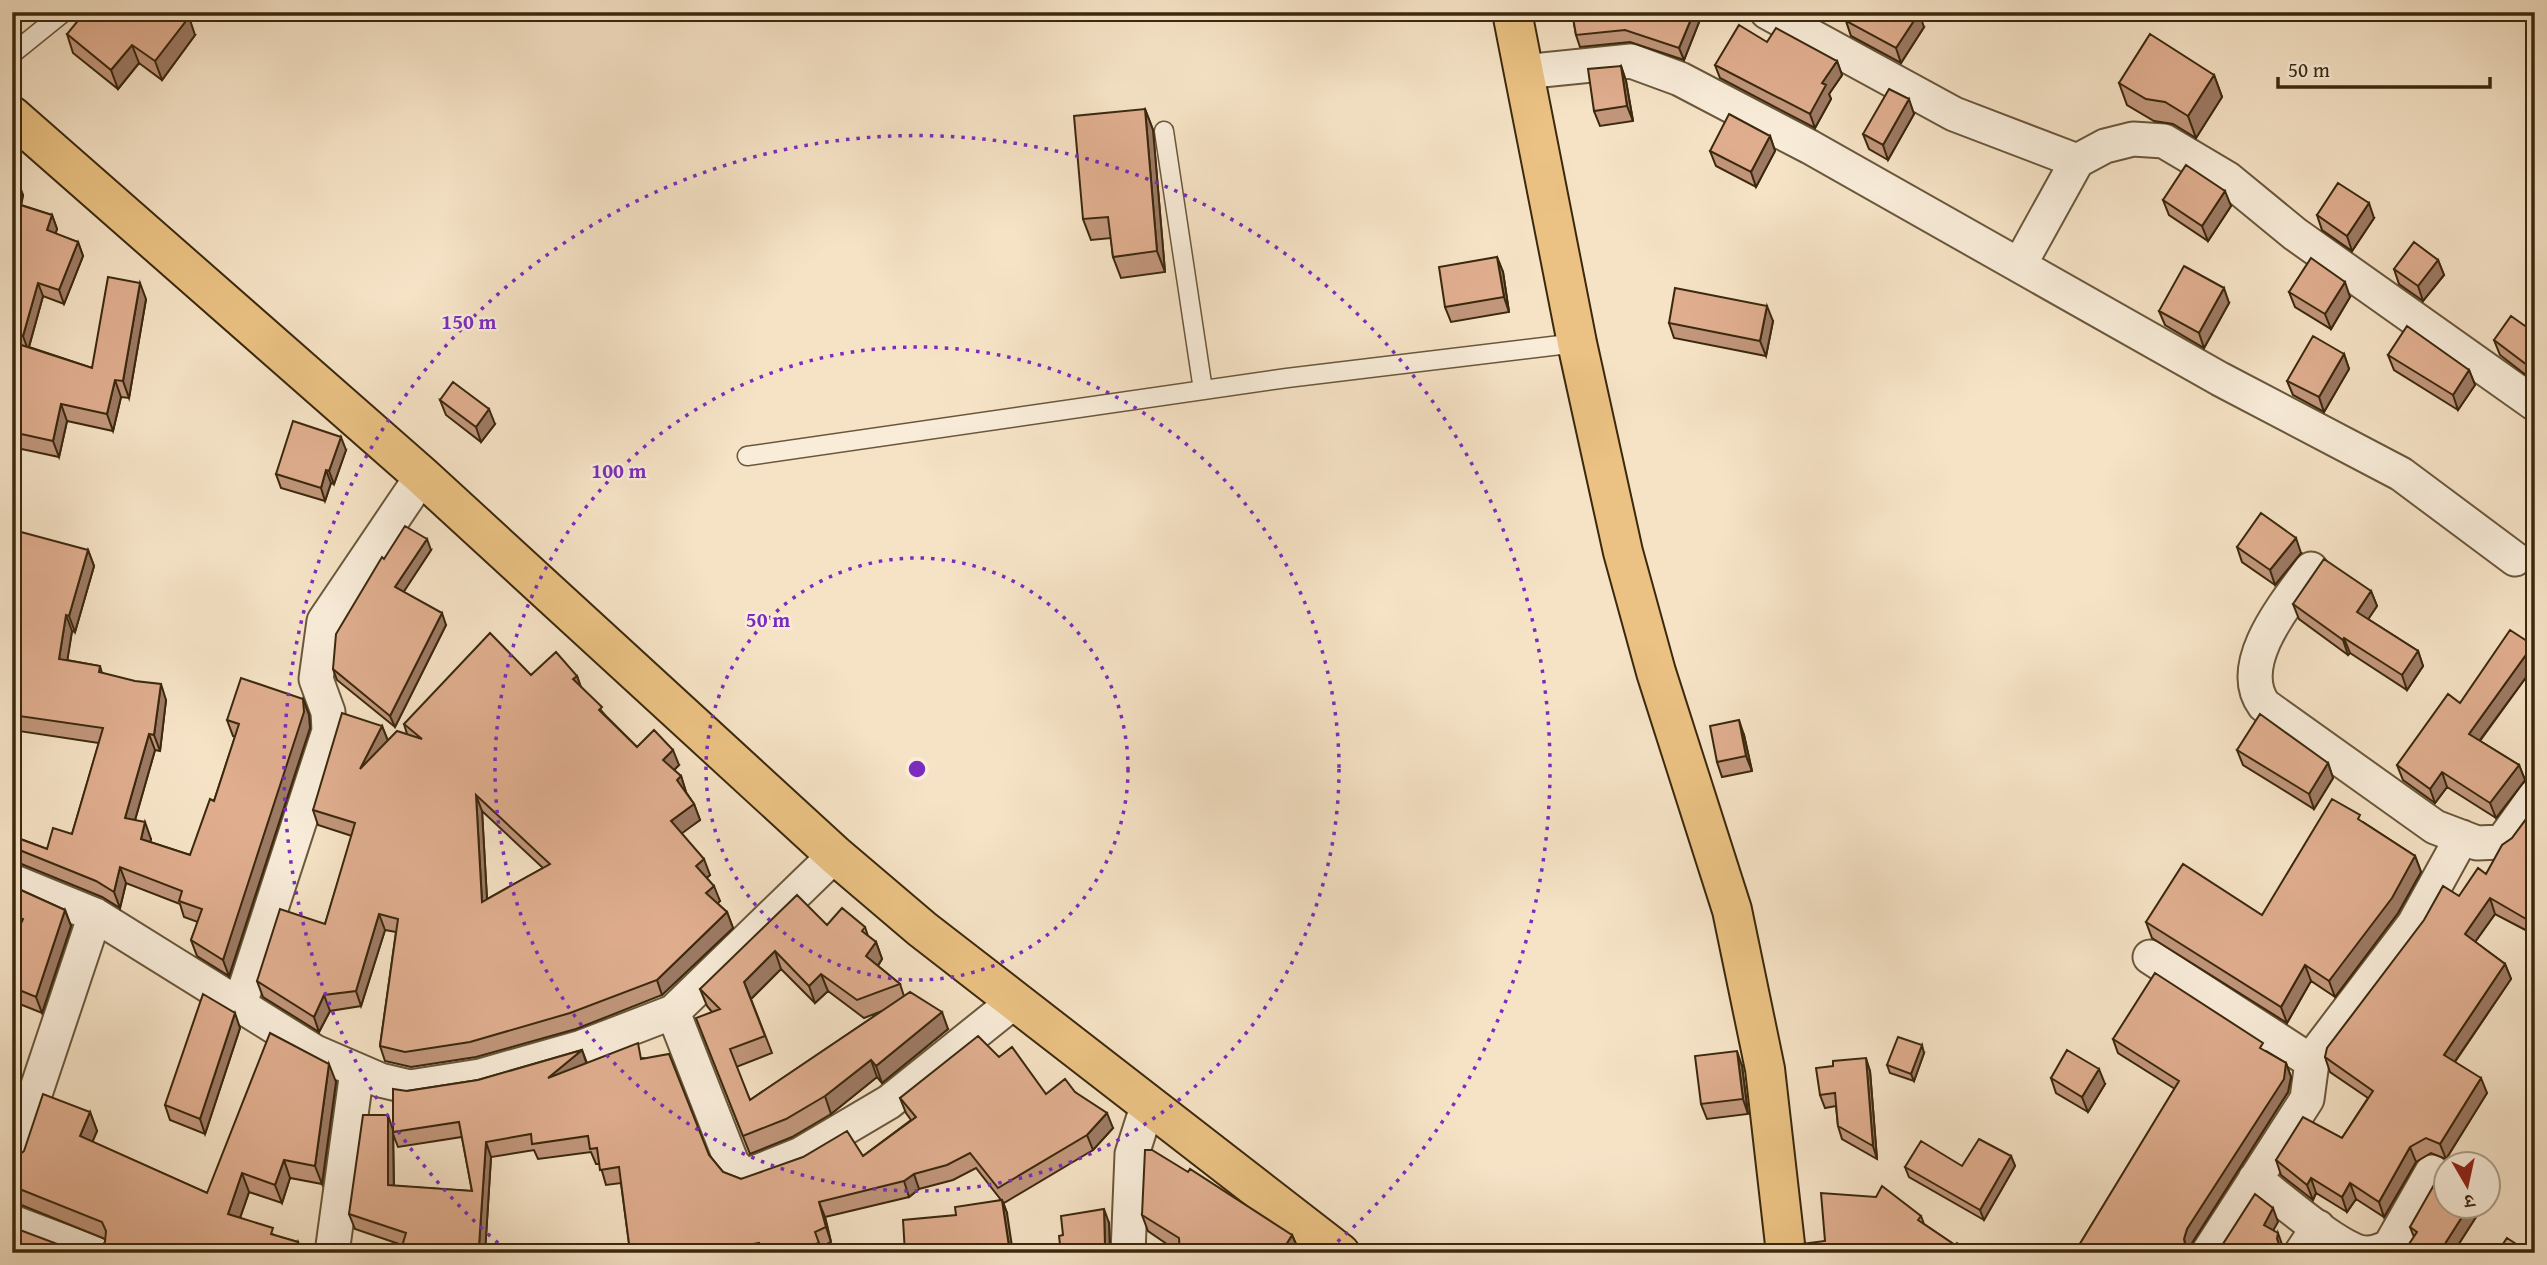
<svg xmlns="http://www.w3.org/2000/svg" width="2547" height="1265" font-family="'Gentium Book Plus','Noto Serif Devanagari',serif">
	<rect width="100%" height="100%" fill="#f6e3c6"/>
	<filter id="stains"><feTurbulence type="fractalNoise" baseFrequency=".00286" numOctaves="4"/><feColorMatrix values="0 0 0 0 .2 0 0 0 0 .09 0 0 0 0 .02 0 0 0 .5 -.17"/></filter>
	<radialGradient id="worn" r=".72"><stop offset=".6" stop-color="#630" stop-opacity="0"/><stop offset="1" stop-color="#630" stop-opacity=".3"/></radialGradient>
	<g fill="none" stroke-linecap="round" stroke-linejoin="round">
		<g stroke="#6a573b" stroke-width="21">
			<path id="lane" d="M12,54L64,12
				M1164,131L1203,390
				M747,456L1287,378L1577,343"/>
		</g>
		<g stroke="#6a573b" stroke-width="37">
			<path id="street" d="M1767,12L1954,114L2077,161
				M1522,72L1631,61L1680,79L1810,147L2220,379L2401,474L2515,559
				M2020,264L2077,161L2105,146L2133,139L2164,141L2228,179L2295,234L2535,404
				M2311,569C2287,602 2234,664 2264,705L2435,827L2477,843L2502,842L2535,796
				M12,881L95,915L315,1052L380,1080L410,1087L480,1076L582,1047L673,1012L835,855
				M2150,957L2312,1062
				M240,1004L329,731L328,712L316,679L324,621L422,476
				M673,1012L732,1163L742,1174L749,1175L801,1154L889,1102L1015,1001
				M12,1163L95,915
				M2255,1179C2280,1198 2331,1243 2359,1252C2370,1255 2381,1251 2390,1246L2432,1172
				M12,1222L94,1253
				M332,1253L357,1071
				M1128,1253L1132,1154L1148,1104
				M2208,1253L2307,1099L2312,1062L2316,1053L2414,924L2462,837
				M2301,1253L2318,1227"/>
		</g>
		<g stroke="#3b280d" stroke-width="42">
			<path id="primary" d="M1512,12L1577,343L1623,552L1656,672L1732,910L1765,1069L1786,1253"/>
		</g>
		<g stroke="#3b280d" stroke-width="42">
			<path id="highway" d="M12,116L422,476L835,855L922,929L1340,1253"/>
		</g>
		<use href="#lane" stroke="#f9edda" stroke-width="18"/>
		<use href="#street" stroke="#f9edda" stroke-width="33"/>
		<use href="#primary" stroke="#ebc283" stroke-width="38"/>
		<use href="#highway" stroke="#ebc283" stroke-width="38"/>
	</g>
	<path fill="#c1967b" stroke="#3b280d" stroke-width="2" fill-rule="evenodd" d="M1572,12H1703L1684,60L1630,42L1580,47L1576,35Z
		M1846,21L1924,27L1901,63L1851,36Z
		M67,34L195,35L162,80L139,63L118,89L73,53Z
		M1767,42L1837,61L1842,75L1829,94L1831,99L1815,128L1720,78L1715,65Z
		M1621,66L1626,81L1633,121L1600,126L1594,111Z
		M2214,75L2222,97L2196,138L2173,124L2154,121L2127,105L2119,83Z
		M1145,109L1153,130L1165,272L1121,278L1113,257L1111,238L1091,240L1083,219Z
		M1914,114L1888,160L1869,149L1863,134Z
		M1770,136L1775,151L1756,187L1716,166L1710,151Z
		M12,180L23,195L21,205L52,215L57,229L55,234L78,242L83,256L64,304L43,296L29,347L92,368L146,299L129,398L121,397L113,431L67,421L59,457L12,447Z
		M2163,200L2231,206L2208,241L2169,215Z
		M2317,215L2374,218L2352,251L2322,230Z
		M1497,257L1503,272L1509,312L1451,322L1445,307Z
		M2438,260L2444,275L2423,301L2399,284L2394,269Z
		M2289,292L2350,297L2331,329L2295,307Z
		M2229,303L2204,348L2165,325L2159,311Z
		M1773,321L1766,356L1674,338L1669,323Z
		M2535,333V382L2500,355L2494,340Z
		M2344,354L2349,369L2324,412L2293,395L2287,381Z
		M2388,355L2469,370L2475,385L2458,410L2394,370Z
		M440,400L495,424L481,442L446,415Z
		M346,450L334,484L331,483L325,501L281,488L276,474Z
		M2237,547L2301,553L2275,585L2242,562Z
		M88,550L94,566L75,632L72,631L67,660L100,666L102,673L166,700L160,751L155,750L135,820L151,839L150,842L190,855L214,801L235,737L233,736L227,720L303,699L309,715L310,728L229,976L197,956L191,940L198,922L184,917L180,904L126,883L120,908L102,897L19,863L12,862V804H13L19,821L18,838L47,849L72,834L99,743L12,730V562Z
		M431,550L403,592L446,625L395,727L337,680L333,669L384,559Z
		M2371,591L2377,606L2368,619L2418,651L2423,666L2407,690L2350,653L2348,655L2299,619L2293,604Z
		M2533,645L2535,649V665L2480,741L2519,765L2525,780L2496,818L2447,787L2435,803L2403,780L2397,765L2460,703Z
		M531,675L577,676L581,687L605,715L637,747L679,765L674,770L681,776L686,792L694,804L700,820L681,833L710,875L706,878L720,901L717,903L727,912L733,928L662,995L576,1029L476,1057L411,1067L385,1061L380,1046L396,932L385,930L361,1006L330,1011L319,1032L263,997L257,981L325,924L352,836L318,825L313,810L382,726L388,741L407,734L404,724ZM482,811L543,868L487,899Z
		M1744,735L1752,771L1722,777L1717,762Z
		M2237,750L2328,763L2333,778L2314,809L2243,765Z
		M2535,807V935L2495,914L2475,942L2505,964L2511,979L2455,1062L2487,1093L2446,1159L2431,1153L2416,1162L2384,1217L2356,1199L2347,1212L2316,1193L2313,1200L2281,1175L2276,1160L2342,1138L2368,1098L2330,1072L2325,1057L2459,896L2486,874Z
		M2363,822L2415,856L2421,872L2398,913L2335,997L2311,981L2287,1023L2152,938L2146,922L2262,915Z
		M12,886L65,910L71,926L42,1013L12,1001V943L18,931L12,929Z
		M827,925L865,927L868,936L876,942L882,959L878,966L900,984L904,996L948,1029L882,1083L877,1077L831,1114L792,1137L750,1154L703,1035L712,1012L707,1006L700,989ZM781,969L815,1003L828,991L864,1018L882,1011L750,1100L736,1067L772,1053L751,999Z
		M240,1028L205,1134L170,1120L165,1105Z
		M2113,1039L2266,1051L2286,1063L2291,1077L2288,1092L2192,1243L2189,1252L2078,1247L2175,1089L2118,1053Z
		M582,1050L587,1063L644,1058L709,1155L723,1172L741,1179L863,1156L911,1120L906,1113L900,1098L999,1057L1046,1094L1075,1092L1113,1128L1093,1150L1004,1203L1003,1202L1007,1213L956,1215L1001,1200L976,1168L953,1180L919,1189L909,1197L825,1217L831,1242L821,1247L823,1253H623L630,1251L621,1183L606,1185L600,1164H596L591,1152L538,1159L534,1150L491,1157L485,1253H400L402,1245L355,1229L349,1214L393,1128L407,1091L478,1080ZM393,1134L398,1147L462,1137L472,1191L394,1186Z
		M1924,1053L1914,1081L1890,1073L1887,1065Z
		M1742,1066L1748,1114L1707,1119L1701,1104Z
		M1870,1071L1877,1159L1842,1139L1838,1126L1836,1106L1825,1108L1820,1095Z
		M2051,1078L2105,1084L2088,1112L2056,1093Z
		M336,1082L322,1184L290,1178L282,1203L249,1192L240,1218L276,1236L298,1242L302,1253H81L99,1250L105,1242V1239L19,1204H12V1161L90,1112L97,1131L92,1142L207,1193Z
		M2011,1156L2015,1166L1984,1220L1909,1177L1905,1167L1962,1166Z
		M2446,1206H2483L2453,1253L2414,1237L2410,1227Z
		M1142,1215L1292,1235L1299,1251L1298,1253H1180L1148,1231Z
		M1921,1216L1924,1224L1955,1245L1970,1253H1797L1825,1241Z
		M1109,1223L1110,1253H1061Z"/>
	<path fill="#9d7a64" stroke="#3b280d" stroke-width="2" d="M1694,12H1703L1684,60L1679,48Z
		M1919,13L1924,27L1901,63L1896,48Z
		M189,17L195,35L162,80L155,61Z
		M132,45L139,63L118,89L111,70Z
		M1837,61L1842,75L1829,94L1831,99L1815,128L1810,114L1822,83Z
		M1621,66L1626,81L1633,121L1627,106Z
		M2214,75L2222,97L2196,138L2188,116Z
		M1909,99L1914,114L1888,160L1883,145Z
		M1145,109L1153,130L1165,272L1157,251Z
		M1770,136L1775,151L1756,187L1751,172Z
		M18,181L23,195L19,216L14,203Z
		M2225,191L2231,206L2208,241L2202,226Z
		M2369,203L2374,218L2352,251L2347,236Z
		M52,215L57,229L52,244L47,230Z
		M78,242L83,256L64,304L59,290Z
		M1497,257L1503,272L1509,312L1504,297Z
		M2438,260L2444,275L2423,301L2418,286Z
		M2345,282L2350,297L2331,329L2325,314Z
		M38,283L43,296L28,350L23,336Z
		M140,283L146,299L129,398L123,381Z
		M2224,288L2229,303L2204,348L2199,333Z
		M1767,306L1773,321L1766,356L1760,341Z
		M2344,354L2349,369L2324,412L2319,397Z
		M2469,370L2475,385L2458,410L2453,395Z
		M115,380L121,397L113,431L107,414Z
		M61,404L67,421L59,457L53,441Z
		M489,409L495,424L481,442L476,427Z
		M341,437L346,450L334,484L329,471Z
		M326,470L331,483L325,501L321,488Z
		M2296,538L2301,553L2275,585L2270,570Z
		M427,539L431,550L399,599L395,587Z
		M88,550L94,566L75,632L69,616Z
		M2371,591L2377,606L2363,627L2357,612Z
		M442,613L446,625L395,727L390,716Z
		M66,615L72,631L65,675L59,659Z
		M2344,638L2350,653L2348,655L2343,640Z
		M2533,645L2535,649V665L2474,748L2469,734Z
		M2418,651L2423,666L2407,690L2402,675Z
		M577,676L582,691L573,679Z
		M161,684L166,700L160,751L154,735Z
		M303,699L309,715L310,728L229,976L223,960Z
		M1739,720L1744,735L1752,771L1746,756Z
		M382,726L388,741L360,769Z
		M149,734L155,750L131,834L125,818Z
		M673,750L679,765L669,775L663,760Z
		M2328,763L2333,778L2314,809L2309,794Z
		M2519,765L2525,780L2496,818L2490,803Z
		M2442,772L2447,787L2435,803L2430,789Z
		M681,776L686,792L682,796L677,780Z
		M476,795L482,811L488,917L482,902Z
		M13,804L19,821L17,849L12,838Z
		M694,804L700,820L677,837L671,821Z
		M145,822L151,839L147,855L141,839Z
		M2415,856L2421,872L2398,913L2335,997L2329,981Z
		M704,859L710,875L702,882L696,866Z
		M120,867L126,883L120,908L114,892Z
		M714,886L720,901L712,909L706,893Z
		M2490,898L2495,914L2470,949L2465,934Z
		M65,910L71,926L42,1013L36,997Z
		M727,912L733,928L662,995L657,980Z
		M379,914L385,930L361,1006L356,991Z
		M876,942L882,959L872,974L866,956Z
		M775,951L781,969L751,999L744,982Z
		M2505,964L2511,979L2449,1070L2444,1055Z
		M2305,965L2311,981L2287,1023L2281,1007Z
		M821,974L828,991L815,1003L809,986Z
		M324,995L330,1011L319,1032L314,1017Z
		M942,1012L948,1029L882,1083L876,1066Z
		M235,1013L240,1028L205,1134L200,1119Z
		M1922,1045L1924,1053L1914,1081L1911,1074Z
		M582,1050L587,1065L548,1078Z
		M1737,1051L1742,1066L1748,1114L1743,1099Z
		M1866,1058L1870,1071L1877,1159L1873,1146Z
		M871,1060L877,1077L831,1114L825,1096Z
		M2286,1063L2291,1077L2288,1092L2192,1243L2189,1253H2188L2184,1239L2187,1229Z
		M329,1064L336,1082L322,1184L315,1166Z
		M2099,1069L2105,1084L2088,1112L2082,1097Z
		M2481,1078L2487,1093L2446,1159L2440,1144Z
		M90,1112L97,1131L87,1155L80,1136Z
		M1107,1113L1113,1128L1093,1150L1087,1135Z
		M388,1115L393,1130L394,1200L388,1185Z
		M486,1142L491,1157L485,1253H482L479,1246Z
		M2410,1147L2416,1162L2384,1217L2379,1202Z
		M2011,1156L2015,1166L1984,1220L1980,1210Z
		M284,1160L290,1178L282,1203L275,1185Z
		M242,1173L249,1192L235,1232L228,1214Z
		M914,1174L919,1189L909,1197L904,1181Z
		M2311,1178L2316,1193L2313,1200L2307,1185Z
		M2350,1183L2356,1199L2347,1212L2342,1197Z
		M1002,1200L1007,1213L1013,1253H1010Z
		M819,1202L825,1217L831,1242L826,1227Z
		M2469,1206H2483L2453,1253H2439Z
		M2273,1208L2278,1222L2269,1238L2264,1225Z
		M1104,1209L1109,1223L1110,1253H1108L1105,1246Z
		M2278,1233L2283,1247L2282,1253H2281L2277,1239Z
		M1292,1235L1299,1251L1298,1253H1281Z
		M298,1242L302,1253H295Z"/>
	<path fill="#e0ae8f" stroke="#3b280d" stroke-width="2" fill-rule="evenodd" d="M85,12H182L189,17L155,61L132,45L111,70L67,34Z
		M1572,12H1694L1679,48L1625,30L1576,35Z
		M1852,12H1919V13L1896,48L1846,21Z
		M1739,25L1767,42L1776,28L1837,61L1822,83L1826,85L1810,114L1715,65Z
		M2150,34L2214,75L2188,116L2165,102L2146,99L2119,83Z
		M1621,66L1627,106L1594,111L1588,69Z
		M1889,89L1909,99L1883,145L1863,134Z
		M1145,109L1157,251L1113,257L1108,217L1083,219L1074,116Z
		M1729,114L1770,136L1751,172L1710,151Z
		M2186,165L2225,191L2202,226L2163,200Z
		M12,180L18,181L14,203L52,215L47,230L78,242L59,290L38,283L23,336L12,333Z
		M2338,183L2369,203L2347,236L2317,215Z
		M2414,242L2438,260L2418,286L2394,269Z
		M1497,257L1504,297L1445,307L1439,267Z
		M2311,258L2345,282L2325,314L2289,292Z
		M2184,266L2224,288L2199,333L2159,311Z
		M108,277L140,283L123,381L115,380L107,414L61,404L53,441L12,432V342L92,368Z
		M1675,288L1767,306L1760,341L1669,323Z
		M2511,316L2535,333V371L2494,340Z
		M2407,326L2469,370L2453,395L2388,355Z
		M2313,336L2344,354L2319,397L2287,381Z
		M453,382L489,409L476,427L440,400Z
		M293,421L341,437L329,471L326,470L321,488L276,474Z
		M2261,513L2296,538L2270,570L2237,547Z
		M405,526L427,539L395,587L442,613L390,716L333,669L336,634L382,557L384,559Z
		M21,532L88,550L69,616L66,615L59,659L100,666L99,672L135,681L161,684L154,735L149,734L125,818L145,822L141,839L190,855L210,799L214,801L239,724L227,720L241,678L303,699L304,712L223,960L191,940L202,909L179,901L182,891L120,867L114,892L96,881L12,847V836L47,849L53,828L72,834L103,728L12,715V562Z
		M2324,559L2371,591L2357,612L2418,651L2402,675L2344,638L2343,640L2293,604Z
		M2510,630L2533,645L2469,734L2519,765L2490,803L2442,772L2430,789L2397,765L2448,694L2460,703Z
		M490,633L531,675L556,652L577,676L573,679L602,707L599,710L637,747L654,730L673,750L663,760L681,776L677,780L694,804L671,821L704,859L696,866L714,886L706,893L727,912L657,980L570,1013L470,1042L405,1052L380,1046L398,919L379,914L356,991L324,995L314,1017L257,981L280,909L325,924L355,823L313,810L342,713L382,726L360,769L397,731L422,739L404,724ZM476,795L550,864L482,902Z
		M2260,714L2328,763L2309,794L2237,750Z
		M1739,720L1746,756L1717,762L1710,726Z
		M2332,799L2360,815L2358,819L2415,856L2392,898L2329,981L2305,965L2281,1007L2146,922L2183,864L2262,915Z
		M2535,807V920L2533,923L2490,898L2465,934L2505,964L2444,1055L2481,1078L2440,1144L2426,1138L2410,1147L2379,1202L2350,1183L2342,1197L2311,1178L2307,1185L2276,1160L2303,1117L2342,1138L2373,1091L2325,1057L2327,1048L2424,920L2443,886L2459,896L2478,868L2486,874L2502,845L2512,838Z
		M12,886L65,910L36,997L12,987V943L23,919L12,915Z
		M797,895L827,925L842,908L865,927L862,931L876,942L866,956L900,984L857,1000L821,974L809,986L775,951L744,982L765,1036L730,1049L750,1100L910,992L942,1012L876,1066L871,1060L825,1096L786,1119L743,1136L696,1018L720,1009L700,989Z
		M2155,973L2263,1043L2260,1048L2286,1063L2284,1079L2187,1229L2184,1239L2186,1249L2190,1253H2071L2076,1246L2078,1247L2179,1081L2113,1039Z
		M203,994L235,1013L200,1119L165,1105Z
		M270,1033L329,1064L315,1166L284,1160L275,1185L242,1173L228,1214L273,1228L271,1234L298,1242L295,1253H81L99,1250L105,1242L106,1231L102,1222L12,1186V1161L24,1151L43,1094L90,1112L80,1136L207,1193Z
		M978,1036L999,1057L1012,1047L1046,1094L1065,1079L1075,1092L1107,1113L1087,1135L998,1188L970,1153L947,1165L914,1174L904,1181L819,1202L826,1227L815,1232L819,1243L783,1252L781,1246L761,1251L759,1243L706,1253H623L630,1251L619,1167L600,1170L597,1148L590,1149L588,1136L532,1144L531,1134L486,1142L479,1246L463,1245L420,1253H400L406,1233L349,1214L363,1115H388V1185L472,1191L459,1122L393,1132V1089L407,1091L478,1080L582,1050L548,1078L638,1043L641,1059L669,1054L709,1155L723,1172L741,1179L803,1157L847,1131L863,1156L916,1117L900,1098Z
		M1898,1037L1922,1045L1911,1074L1887,1065Z
		M2067,1050L2099,1069L2082,1097L2051,1078Z
		M1737,1051L1743,1099L1701,1104L1695,1056Z
		M1866,1058L1873,1146L1838,1126L1835,1093L1820,1095L1816,1068L1833,1066V1061Z
		M1979,1139L2011,1156L1980,1210L1905,1167L1921,1141L1962,1166Z
		M1145,1150H1152L1188,1172L1190,1169L1292,1235L1281,1253H1180L1179,1238L1142,1215Z
		M2443,1169L2446,1170V1206H2469L2439,1253H2403L2417,1232L2410,1227Z
		M1882,1186L1921,1216L1918,1220L1955,1245L1957,1243L1970,1253H1925L1930,1246L1862,1247L1859,1253H1797L1802,1244L1825,1241L1821,1193L1876,1197Z
		M2255,1194L2273,1208L2264,1225L2278,1233L2277,1239L2282,1252L2281,1253H2216L2219,1250Z
		M1002,1200L1010,1253H905L903,1220L956,1215L955,1207Z
		M1104,1209L1105,1246L1102,1247L1103,1253H1061L1059,1236L1063,1235L1061,1216Z
		M12,1227L81,1253H12Z
		M2507,1238L2530,1253H2497Z
		M1761,1246L1767,1253H1716Z
		M338,1250L348,1253H332Z"/>
	<g fill="none" stroke="#7b2cbf" stroke-width="3.5" stroke-dasharray="3.5 7">
		<circle cx="917" cy="769" r="211"/>
		<circle cx="917" cy="769" r="422"/>
		<path d="M506 1250A633 633 0 1 1 1328 1250"/>
	</g>
	<circle cx="917" cy="769" r="10" fill="#7b2cbf" stroke="#f9edda" stroke-width="3.5"/>
	<g font-size="21" text-anchor="middle" font-weight="bold" fill="#7b2cbf" stroke="#f9edda" stroke-width="5" stroke-linejoin="round" paint-order="stroke">
		<text x="469" y="329">150 m</text>
		<text x="619" y="478">100 m</text>
		<text x="768" y="627">50 m</text>
	</g>
	<rect width="2547" height="1265" fill="none" stroke="#f6e3c6" stroke-width="42"/>
	<rect x="14" y="14" width="2519" height="1237" fill="none" stroke="#3b280d" stroke-width="3.5"/>
	<rect x="21" y="21" width="2505" height="1223" fill="none" stroke="#3b280d" stroke-width="2"/>
	<g transform="translate(2467 1185) rotate(171)"><circle r="33" fill="#f9edda" stroke="#ad9e88" stroke-width="2"/>
	<path d="M0-5L12 26L0 18L-12 26Z" fill="#8f2418"/>
	<text y="-10" font-size="19" font-weight="bold" text-anchor="middle" fill="#3b280d">उ</text>
	</g>
	<path d="M2278 77v10h212v-10" fill="none" stroke="#3b280d" stroke-width="3.5"/>
	<text x="2288" y="77" font-size="21" fill="#3b280d" stroke="#f9edda" stroke-width="5" paint-order="stroke">50 m</text>
	<rect width="100%" height="100%" filter="url(#stains)"/>
	<rect width="100%" height="100%" fill="url(#worn)"/>
</svg>
